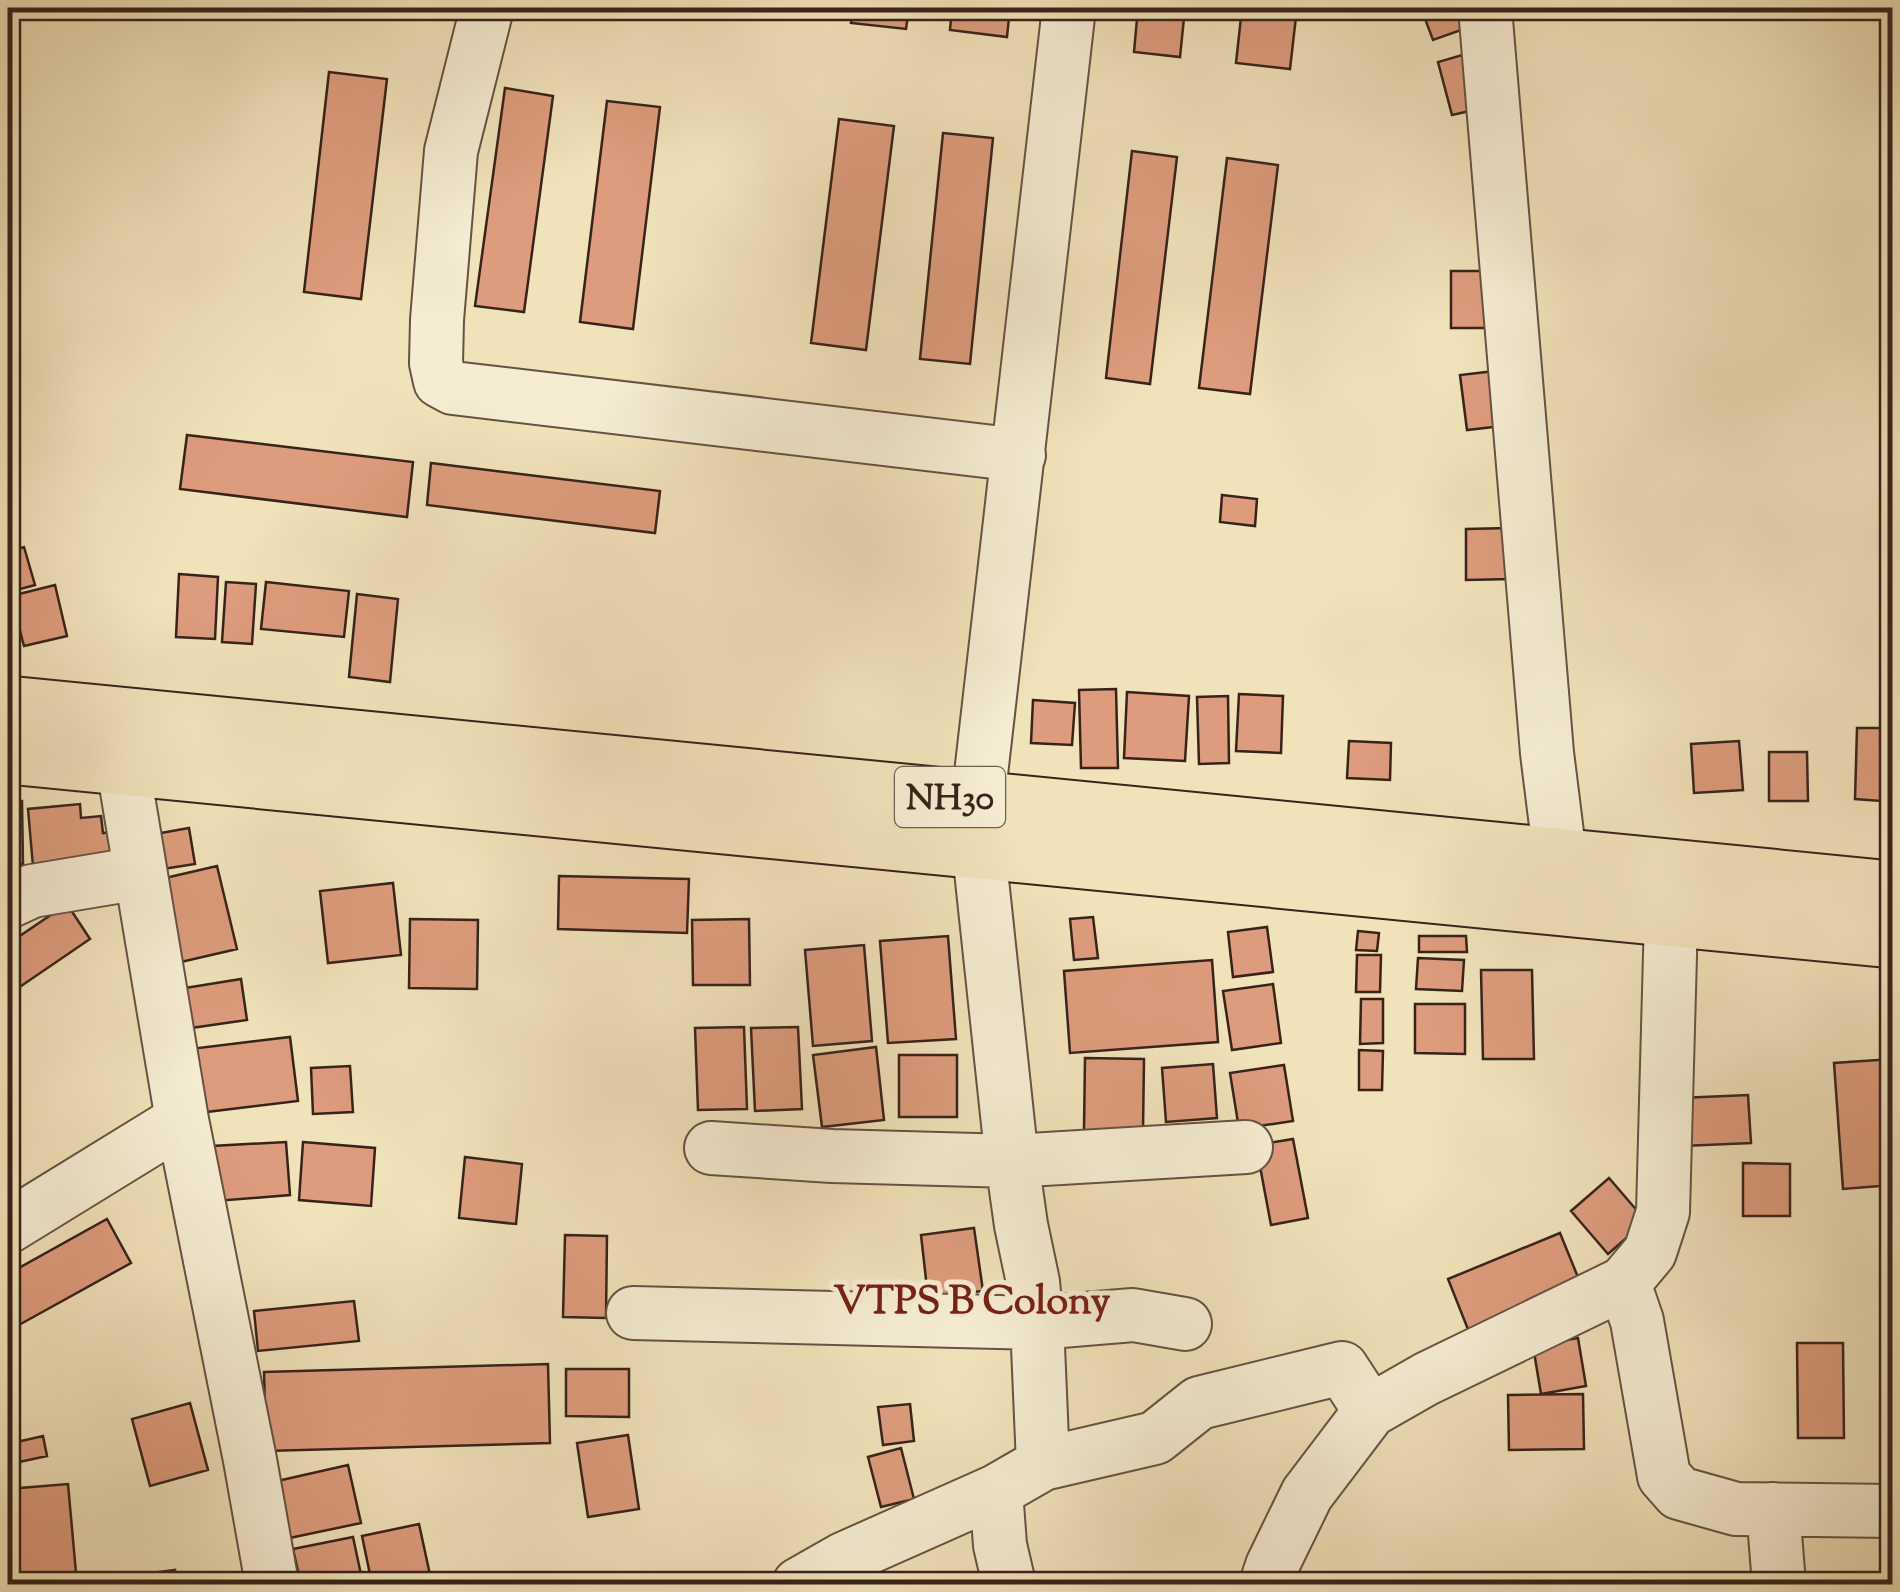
<svg xmlns="http://www.w3.org/2000/svg" width="1900" height="1592" font-family="'Sorts Mill Goudy',serif">
	<rect width="100%" height="100%" fill="#f0e2b9"/>
	<filter id="stains"><feTurbulence type="fractalNoise" baseFrequency=".002" numOctaves="4"/><feColorMatrix values="0 0 0 0 .2 0 0 0 0 .09 0 0 0 0 .02 0 0 0 .5 -.17"/></filter>
	<radialGradient id="worn" r=".72"><stop offset=".6" stop-color="#630" stop-opacity="0"/><stop offset="1" stop-color="#630" stop-opacity=".3"/></radialGradient>
	<path fill="#dd9c7d" stroke="#37231a" stroke-width="2.5" d="M853,8H909L906,29L851,23Z
		M952,8H1010L1007,37L950,30Z
		M1138,8H1185L1180,57L1134,52Z
		M1242,8H1297L1290,69L1236,63Z
		M1421,8H1472L1478,24L1433,40Z
		M1469,53L1483,108L1452,115L1438,62Z
		M329,72L387,79L361,299L304,292Z
		M505,88L553,96L524,312L475,306Z
		M607,101L660,107L633,329L580,322Z
		M839,119L894,126L866,350L811,343Z
		M943,133L993,138L970,364L920,359Z
		M1132,151L1177,157L1150,384L1106,378Z
		M1227,158L1278,165L1250,394L1199,388Z
		M1451,271H1495L1496,328H1451Z
		M1504,370L1511,425L1467,430L1460,375Z
		M187,435L413,462L407,517L180,489Z
		M431,463L660,491L655,533L427,505Z
		M1222,495L1257,499L1255,526L1220,522Z
		M1509,528L1511,579L1466,580V529Z
		M24,547L35,585L9,592L8,552Z
		M179,574L218,577L215,639L176,637Z
		M226,582L256,584L252,644L222,642Z
		M266,582L349,591L344,637L261,629Z
		M55,585L67,636L24,646L11,596Z
		M357,594L398,599L390,682L349,677Z
		M1116,689L1118,768H1081L1079,690Z
		M1127,692L1189,696L1185,761L1124,758Z
		M1239,694L1283,696L1281,753L1236,751Z
		M1228,696L1229,763L1199,764L1197,697Z
		M1033,700L1075,703L1072,745L1031,743Z
		M1857,728H1883L1881,801L1855,799Z
		M1349,741L1391,743L1390,780L1347,778Z
		M1739,741L1743,790L1694,793L1691,744Z
		M1769,752H1807L1808,801H1769Z
		M22,801L23,864H8V802Z
		M80,804L81,818L101,816L103,833L119,831L123,870L34,878L28,809Z
		M189,828L195,864L150,871L144,836Z
		M217,866L237,949L168,965L148,882Z
		M559,876L689,879L687,933L558,929Z
		M393,883L401,955L328,963L320,891Z
		M67,904L90,939L8,995V944Z
		M1093,917L1098,958L1074,960L1070,919Z
		M410,919L478,920L477,989L409,988Z
		M749,919L750,985H693L692,920Z
		M1267,927L1273,972L1233,977L1228,932Z
		M1358,931L1379,933L1377,951L1356,950Z
		M948,936L956,1039L888,1043L880,941Z
		M1419,936H1466L1467,952H1419Z
		M864,945L872,1041L813,1046L805,950Z
		M1357,955H1381L1380,992H1356Z
		M1418,958L1464,960L1462,991L1416,989Z
		M1212,960L1218,1042L1070,1053L1064,971Z
		M1481,970H1532L1534,1059H1483Z
		M241,979L247,1020L191,1028L185,988Z
		M1273,984L1281,1043L1232,1050L1223,991Z
		M1361,999H1383V1043L1360,1044Z
		M1415,1004H1465V1054L1415,1053Z
		M744,1027L747,1109L698,1110L695,1028Z
		M798,1027L802,1109L755,1111L751,1028Z
		M290,1037L298,1101L198,1113L190,1049Z
		M876,1047L884,1120L822,1127L813,1055Z
		M1359,1050L1383,1051L1382,1090H1359Z
		M899,1055H957V1117H899Z
		M1085,1058L1144,1059L1143,1131L1084,1130Z
		M1892,1059V1185L1843,1189L1834,1063Z
		M1213,1064L1217,1118L1166,1122L1162,1068Z
		M1284,1065L1293,1121L1239,1129L1230,1073Z
		M350,1066L353,1112L313,1114L311,1068Z
		M1748,1095L1751,1143L1683,1146L1680,1098Z
		M1293,1139L1308,1218L1271,1225L1256,1145Z
		M286,1142L290,1195L216,1201L212,1146Z
		M303,1142L375,1148L371,1206L299,1200Z
		M465,1157L522,1164L516,1224L459,1218Z
		M1743,1163L1790,1164V1216H1743Z
		M1609,1178L1646,1221L1608,1254L1571,1211Z
		M107,1219L131,1263L8,1331V1274Z
		M974,1228L983,1291L928,1297L921,1235Z
		M1560,1233L1584,1292L1471,1337L1448,1279Z
		M565,1235L607,1236L606,1318L563,1317Z
		M354,1301L359,1341L258,1351L254,1311Z
		M1578,1338L1586,1386L1541,1394L1533,1346Z
		M1797,1343H1843L1844,1438H1798Z
		M548,1364L550,1443L266,1451L264,1372Z
		M566,1369H629V1417L566,1416Z
		M1583,1394L1584,1449L1509,1450L1508,1395Z
		M190,1403L208,1470L150,1486L132,1419Z
		M910,1404L914,1441L883,1445L878,1407Z
		M628,1435L639,1509L588,1517L577,1443Z
		M43,1436L47,1456L10,1464L8,1444Z
		M901,1448L914,1499L881,1507L868,1457Z
		M348,1465L361,1523L285,1539L273,1482Z
		M68,1484L77,1584H8V1489Z
		M419,1524L432,1584H372L362,1536Z
		M353,1537L363,1584H301L293,1549Z
		M175,1570L177,1584H92L91,1581Z"/>
	<g fill="none" stroke-linecap="round" stroke-linejoin="round">
		<g stroke="#655342" stroke-width="56">
			<path id="minor" d="M487,8L451,151L437,320L436,363L440,381L453,388L1019,455
				M1485,8L1547,753L1560,857
				M123,767L182,1120L250,1460L272,1584
				M978,800L1069,8
				M979,852L1012,1161L1021,1225L1033,1282L1037,1323L1043,1464L996,1491L1000,1545L1009,1584
				M8,902L32,891L140,873
				M711,1148L832,1156L1012,1161L1246,1147
				M8,1227L182,1120
				M1624,1283L1637,1321L1664,1476L1679,1493L1736,1509L1892,1511
				M633,1313L1037,1323L1133,1315L1185,1324
				M1043,1464L1155,1438L1199,1403L1342,1368L1370,1411
				M1773,1509L1779,1584
				M799,1584L843,1559L996,1491
				M1266,1584L1272,1566L1307,1494L1370,1411L1426,1379L1624,1283L1650,1252L1663,1212L1671,918"/>
		</g>
		<g stroke="#37231a" stroke-width="59">
			<path id="highway" d="M8,704L1892,889
				M8,756L1892,940"/>
		</g>
		<use href="#minor" stroke="#f5ecd2" stroke-width="52"/>
		<use href="#highway" stroke="#f0e2b9" stroke-width="55"/>
	</g>
	<g text-anchor="middle" stroke-width="10" stroke-linejoin="round" paint-order="stroke">
		<rect fill="#f5ecd2" stroke="#705f51" stroke-width="2.5" x="895" y="767" width="110" height="60" rx="8"/>
		<g font-size="35" font-weight="bold" fill="#37231a">
			<text x="950" y="809">NH30</text>
		</g>
		<g font-size="40" font-weight="bold" fill="#7a1f14" stroke="#f5ecd2">
			<text x="972" y="1313">VTPS B Colony</text>
		</g>
	</g>
	<rect width="1900" height="1592" fill="none" stroke="#f0e2b9" stroke-width="40"/>
	<rect x="10" y="10" width="1880" height="1572" fill="none" stroke="#37231a" stroke-width="5"/>
	<rect x="20" y="20" width="1860" height="1552" fill="none" stroke="#37231a" stroke-width="2.5"/>
	<rect width="100%" height="100%" filter="url(#stains)"/>
	<rect width="100%" height="100%" fill="url(#worn)"/>
</svg>
